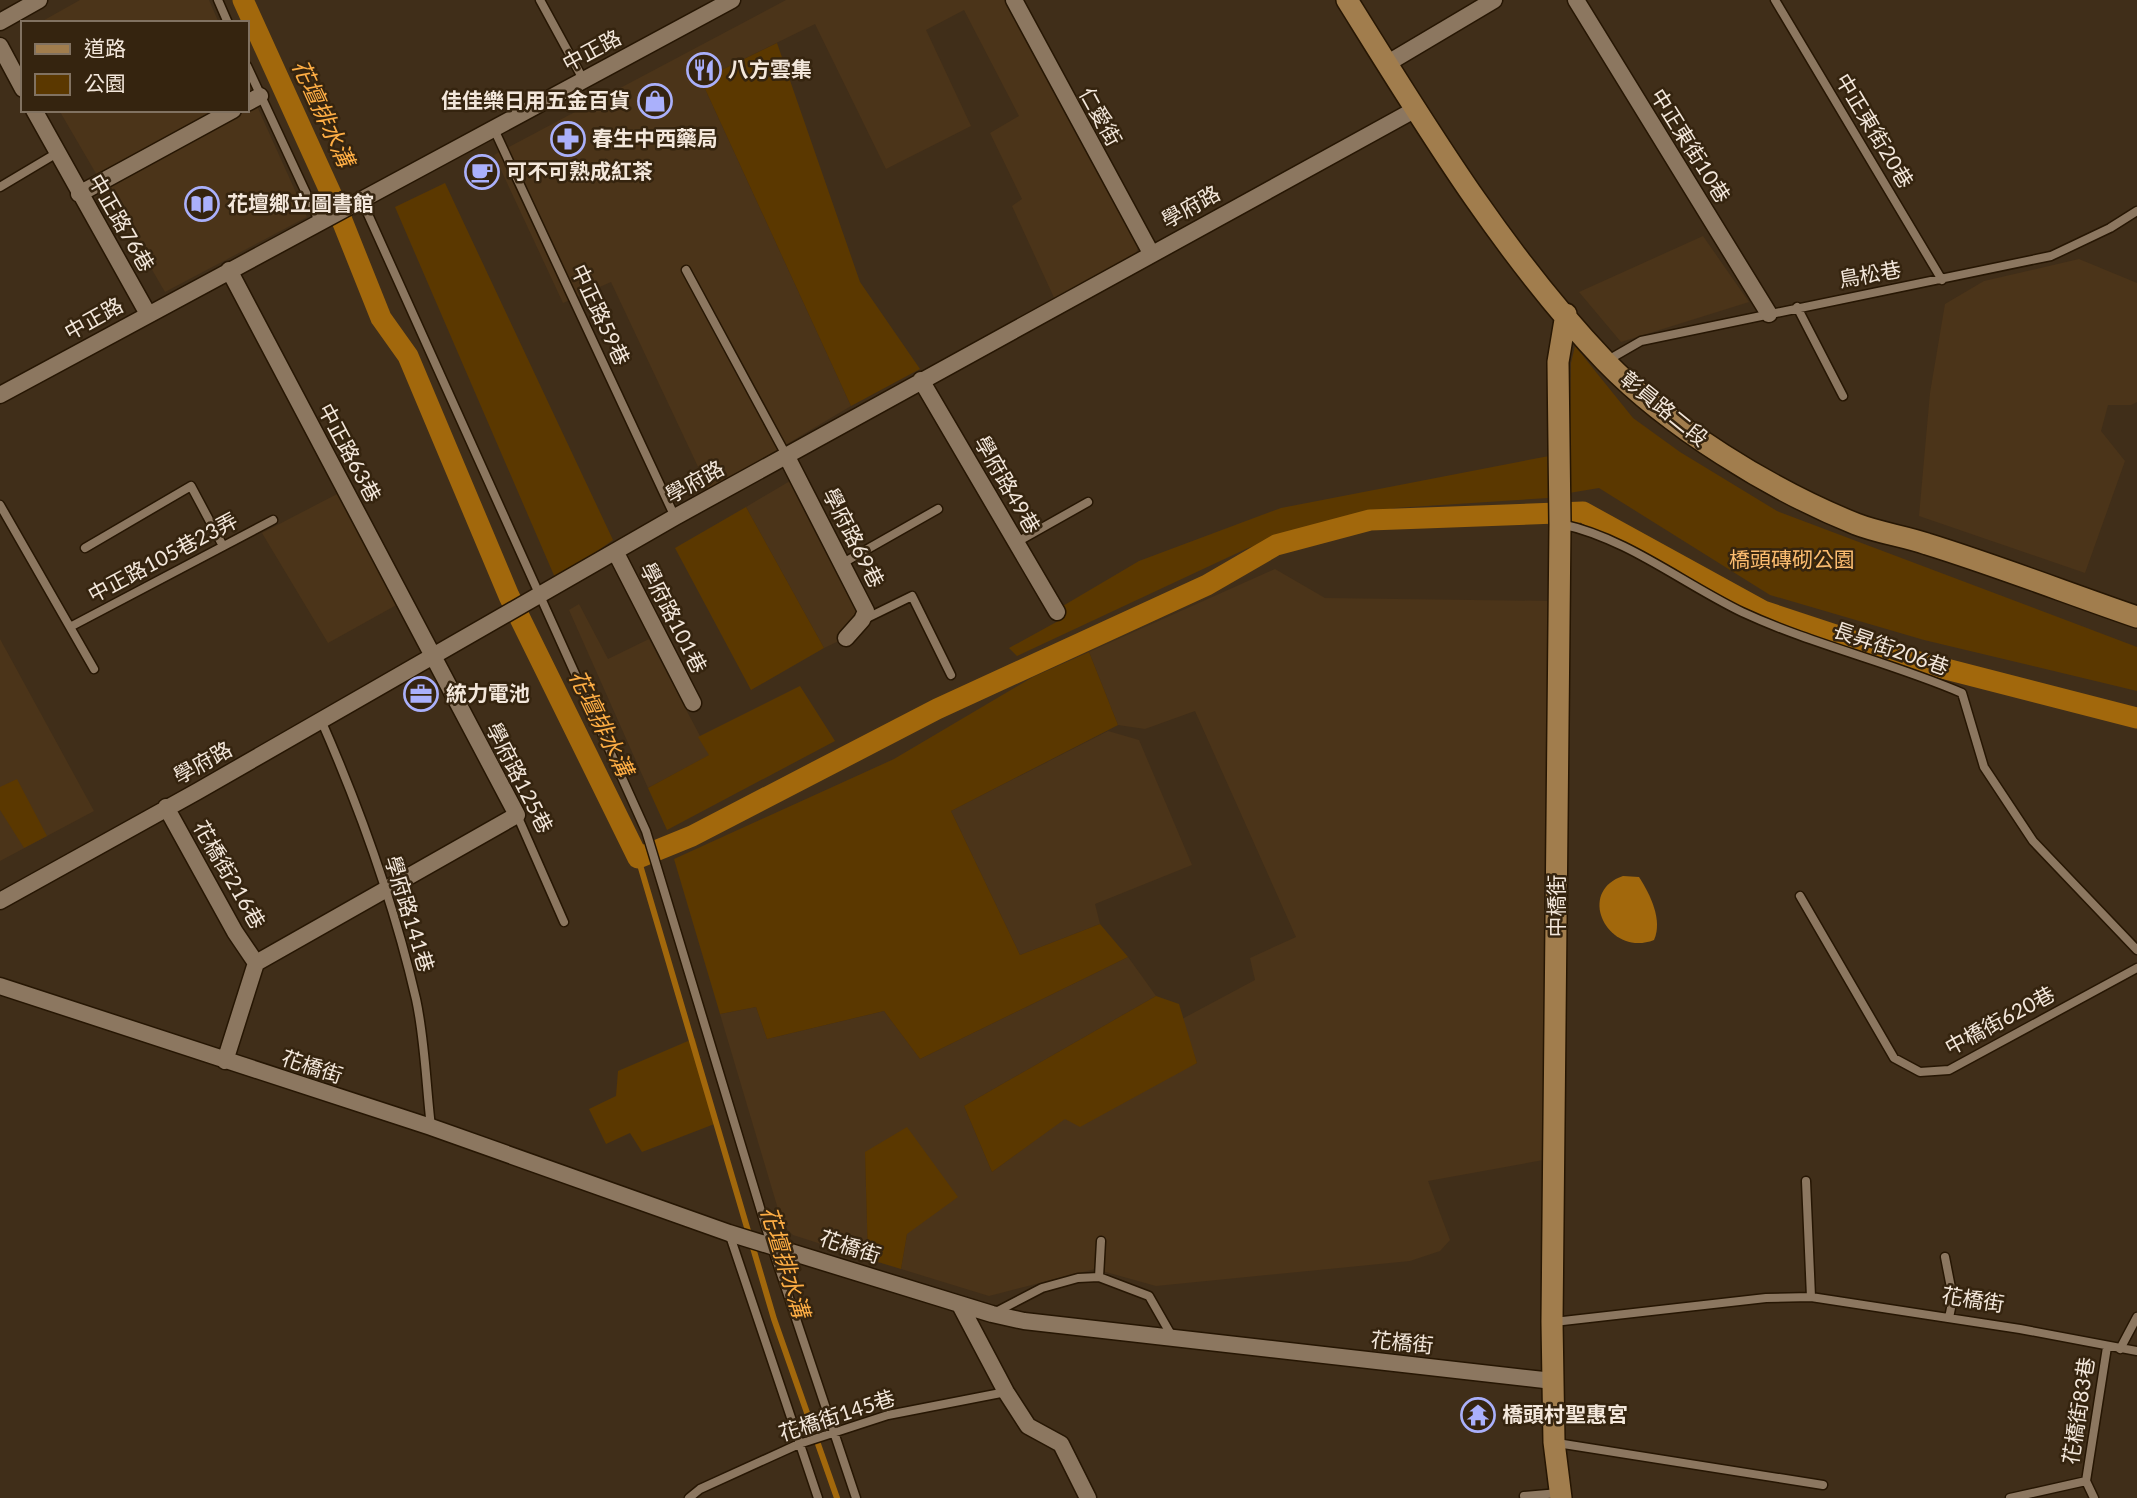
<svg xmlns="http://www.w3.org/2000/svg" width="2137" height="1498" font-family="Lato,'Noto Sans TC',sans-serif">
	<rect width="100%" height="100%" fill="#402e19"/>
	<path fill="#4b3419" d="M80,0H209L219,23H39Z
		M786,0H1015L1141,238L1136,253L1122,269L1056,302L1012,206L1022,199L990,133L1019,116L964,10L926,30L971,126L886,169L815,24L701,80L851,406L709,490L611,282L563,303L494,155Z
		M247,84L307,217L165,292L59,110H247Z
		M1703,236L1749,302L1621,342L1579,292Z
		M2079,259L2137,283V402L2131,405H2108L2101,431L2125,461L2085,573L1919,516L1930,393L1945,304L1984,281Z
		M790,481L869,627L824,648L746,507Z
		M339,493L400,603L328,643L262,533Z
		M1275,569L1325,598L1553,601L1549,1159L1428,1181L1450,1240L1440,1251L1410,1261L1156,1286L1095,1269L989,1296L901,1269L907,1234L865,1152L868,1259L793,1235L783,1226L720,1014L756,1007L767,1039L884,1011L920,1059L1128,957L1156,996L964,1106L992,1172L1065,1118L1197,1063L1182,1019L1255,980L1250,958L1296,937L1195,711L1145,729L1118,725L1089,652Z
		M579,604L608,659L649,639L710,755L648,788L569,610Z
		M0,639L94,811L0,861Z
		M1108,731L1139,740L1192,865L1095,904L1100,924L1020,955L951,811Z"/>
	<path fill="#5b3800" d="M777,43L860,282L920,369L851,406L701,80Z
		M445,183L613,540L556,580L395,207Z
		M1575,346L1633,418L1680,452L1777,511L2137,647V691L1924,640L1770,595L1599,488L1569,493L1571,363Z
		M1549,456L1548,498L1395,508L1315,525L1248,548L1017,656L1009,648L1060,620L1056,610L1139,561L1281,508Z
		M746,507L824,648L751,690L675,548Z
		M1089,652L1118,725L951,811L1020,955L1100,924L1128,957L920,1059L884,1011L767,1039L756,1007L720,1014L674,859L894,759L1033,677Z
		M800,686L835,741L667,830L648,788L709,755L698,737Z
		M17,779L47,836L24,848L0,810V787Z
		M1156,996L1179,1004L1197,1063L1080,1127L1065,1119L992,1172L964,1106Z
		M695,1038L717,1123L642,1152L630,1133L606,1144L589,1109L616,1096L618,1071Z
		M907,1127L958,1197L907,1234L901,1269L868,1259L865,1152Z"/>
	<path fill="#a2680c" d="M1623,876L1639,877C1650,894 1663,920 1654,940C1608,958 1575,892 1623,876Z"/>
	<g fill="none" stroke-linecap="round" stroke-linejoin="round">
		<path stroke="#a2680c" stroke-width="6" d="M638,858L774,1319L837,1498"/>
		<path stroke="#a2680c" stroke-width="21" d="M243,0L333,198L381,318L408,356L509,596L638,858L692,836L937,709L1207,585L1276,545L1370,520L1583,512L1763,611L1911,660L2137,718"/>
		<g stroke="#261603" stroke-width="11">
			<path id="lane" d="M218,0L228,23
				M540,0L583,79
				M1775,0L1942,280
				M247,66L320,223
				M493,127L675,517
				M0,187L57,153
				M362,201L646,831L771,1244L856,1498
				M686,270L786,455
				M1797,307L1843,396
				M1608,360L1641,341L2051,256L2110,228L2137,211
				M0,505L94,669
				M1561,524C1627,538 1682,583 1742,612C1813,645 1890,662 1962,693L1984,767L2033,841L2137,950
				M1017,542L1088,502
				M85,548L191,486L223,546
				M843,563L938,509
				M865,619L912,596L951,675
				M70,627L273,520
				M321,720C360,809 394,904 416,999C425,1040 426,1085 431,1127
				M517,815L564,922
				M1800,896L1894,1058L1920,1072L1949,1070L2137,968
				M1806,1181L1811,1297
				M729,1233L818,1498
				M1945,1257L1953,1298L1949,1318
				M1099,1277L1101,1241
				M994,1313L1042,1288L1078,1278L1099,1277L1149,1296L1173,1338
				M1554,1322L1766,1298L1811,1297L2020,1329L2137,1351
				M2120,1349L2137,1317
				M1557,1443L1823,1485
				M1524,1496L1559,1493
				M689,1498L700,1489L799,1444L888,1415L1006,1392
				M2010,1498L2086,1481
				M2094,1498L2086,1481L2107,1347"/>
		</g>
		<g stroke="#261603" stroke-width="19">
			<path id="street" d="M1014,0L1151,253
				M1576,0L1769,314
				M0,22L39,0
				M0,46L23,89
				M1388,63L1494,0
				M247,103L260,96
				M34,110L148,314
				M79,194L233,110
				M229,270L517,815L256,963
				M921,380L1057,612
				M0,395L732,0
				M786,455L866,611L862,620L846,638
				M616,553L693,703
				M166,807L235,932L256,963
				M0,901L198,791L675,517L1416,109
				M0,986L431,1127L729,1233L992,1314L1024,1321L1553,1381
				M225,1061L256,963
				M960,1305L1006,1392L1028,1426L1061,1444L1088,1498"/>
		</g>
		<g stroke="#261603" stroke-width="24">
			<path id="secondary" d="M1347,0C1425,125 1503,254 1605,361C1669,427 1771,490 1856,524C1879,533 1904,536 1927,544C1998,566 2067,593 2137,617
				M1561,1498L1554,1442L1552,1322L1560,524L1558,362L1566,314"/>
		</g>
		<use href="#lane" stroke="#8c7760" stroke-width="8"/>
		<use href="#street" stroke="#8c7760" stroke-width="16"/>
		<use href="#secondary" stroke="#a17d4d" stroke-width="21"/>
	</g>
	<defs>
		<g id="restaurant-ring" transform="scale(1.75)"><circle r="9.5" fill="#35240f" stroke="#aab0fb" stroke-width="1.5"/><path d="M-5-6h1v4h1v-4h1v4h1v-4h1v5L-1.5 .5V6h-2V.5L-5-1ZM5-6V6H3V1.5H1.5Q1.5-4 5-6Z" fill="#aab0fb"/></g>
		<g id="shop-ring" transform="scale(1.75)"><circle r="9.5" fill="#35240f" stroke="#aab0fb" stroke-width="1.5"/><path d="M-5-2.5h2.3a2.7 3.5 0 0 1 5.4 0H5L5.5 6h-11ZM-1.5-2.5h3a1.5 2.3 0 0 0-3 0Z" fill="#aab0fb"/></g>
		<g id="pharmacy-ring" transform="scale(1.75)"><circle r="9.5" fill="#35240f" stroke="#aab0fb" stroke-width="1.5"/><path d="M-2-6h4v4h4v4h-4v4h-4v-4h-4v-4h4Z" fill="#aab0fb"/></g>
		<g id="cafe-ring" transform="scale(1.75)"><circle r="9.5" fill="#35240f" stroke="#aab0fb" stroke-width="1.5"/><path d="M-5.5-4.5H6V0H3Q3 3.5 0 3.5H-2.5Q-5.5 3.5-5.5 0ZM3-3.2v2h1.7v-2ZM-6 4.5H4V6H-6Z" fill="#aab0fb"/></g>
		<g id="library-ring" transform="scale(1.75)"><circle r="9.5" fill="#35240f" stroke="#aab0fb" stroke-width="1.5"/><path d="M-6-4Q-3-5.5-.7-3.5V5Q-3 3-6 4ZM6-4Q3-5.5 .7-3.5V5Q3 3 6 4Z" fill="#aab0fb"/></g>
		<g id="office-ring" transform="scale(1.75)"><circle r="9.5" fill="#35240f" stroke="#aab0fb" stroke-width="1.5"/><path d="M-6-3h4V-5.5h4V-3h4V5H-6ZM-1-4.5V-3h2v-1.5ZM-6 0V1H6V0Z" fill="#aab0fb"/></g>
		<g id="temple-ring" transform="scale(1.75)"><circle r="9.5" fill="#35240f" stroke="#aab0fb" stroke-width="1.5"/><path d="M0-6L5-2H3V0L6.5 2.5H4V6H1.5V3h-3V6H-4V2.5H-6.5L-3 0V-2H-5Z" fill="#aab0fb"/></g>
	</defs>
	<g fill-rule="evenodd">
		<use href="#restaurant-ring" x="704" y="70"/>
		<use href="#shop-ring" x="655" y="101"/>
		<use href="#pharmacy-ring" x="568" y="139"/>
		<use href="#cafe-ring" x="482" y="172"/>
		<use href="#library-ring" x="202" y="204"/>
		<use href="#office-ring" x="421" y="694"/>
		<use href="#temple-ring" x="1478" y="1415"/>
	</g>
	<g text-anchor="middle" stroke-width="5" stroke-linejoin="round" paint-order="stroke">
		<g font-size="21" fill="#f3e7db" stroke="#35240f">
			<text transform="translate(592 51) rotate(-28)" y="7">中正路</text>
			<text transform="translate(1100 117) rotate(61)" y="7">仁愛街</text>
			<text transform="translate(1874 131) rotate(59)" y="7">中正東街20巷</text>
			<text transform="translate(1690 146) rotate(58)" y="7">中正東街10巷</text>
			<text transform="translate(1191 207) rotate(-29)" y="7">學府路</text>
			<text transform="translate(121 223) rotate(60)" y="7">中正路76巷</text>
			<text transform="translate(1870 275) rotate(-10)" y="7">鳥松巷</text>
			<text transform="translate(600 315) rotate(65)" y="7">中正路59巷</text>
			<text transform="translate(94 319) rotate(-29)" y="7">中正路</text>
			<text transform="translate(1664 409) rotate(39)" y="7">彰員路二段</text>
			<text transform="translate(349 453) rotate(62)" y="7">中正路63巷</text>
			<text transform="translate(695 482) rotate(-29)" y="7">學府路</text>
			<text transform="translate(1007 485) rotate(60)" y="7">學府路49巷</text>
			<text transform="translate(853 538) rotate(63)" y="7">學府路69巷</text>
			<text transform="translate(163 558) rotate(-28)" y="7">中正路105巷23弄</text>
			<text transform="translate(673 618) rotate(63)" y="7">學府路101巷</text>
			<text transform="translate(1891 649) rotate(19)" y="7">長昇街206巷</text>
			<text transform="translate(203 763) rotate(-29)" y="7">學府路</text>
			<text transform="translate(519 778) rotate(63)" y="7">學府路125巷</text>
			<text transform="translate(229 875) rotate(60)" y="7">花橋街216巷</text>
			<text transform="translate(1557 906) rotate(-90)" y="7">中橋街</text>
			<text transform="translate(409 914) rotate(73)" y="7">學府路141巷</text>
			<text transform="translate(2000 1021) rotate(-28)" y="7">中橋街620巷</text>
			<text transform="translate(312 1067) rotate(18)" y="7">花橋街</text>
			<text transform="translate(850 1247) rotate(18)" y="7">花橋街</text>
			<text transform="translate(1973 1300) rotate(9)" y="7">花橋街</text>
			<text transform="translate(1402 1343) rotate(6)" y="7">花橋街</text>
			<text transform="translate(2079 1411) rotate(-81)" y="7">花橋街83巷</text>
			<text transform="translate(837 1416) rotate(-18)" y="7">花橋街145巷</text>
		</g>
		<g font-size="21" font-weight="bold" fill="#f3e7db" stroke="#35240f" text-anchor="start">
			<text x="728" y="77">八方雲集</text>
			<text x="630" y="108" text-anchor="end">佳佳樂日用五金百貨</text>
			<text x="592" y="146">春生中西藥局</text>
			<text x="506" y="179">可不可熟成紅茶</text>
			<text x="227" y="211">花壇鄉立圖書館</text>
			<text x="446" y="701">統力電池</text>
			<text x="1502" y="1422">橋頭村聖惠宮</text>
		</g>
		<g font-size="21" fill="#fdbd70" stroke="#35240f">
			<text x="1792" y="567">橋頭磚砌公園</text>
		</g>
		<g font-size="23" font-style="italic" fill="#feae45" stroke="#35240f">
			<text transform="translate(323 113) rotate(65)" y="8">花壇排水溝</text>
			<text transform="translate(601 723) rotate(64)" y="8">花壇排水溝</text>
			<text transform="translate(785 1262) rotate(73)" y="8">花壇排水溝</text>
		</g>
	</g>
	<rect x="21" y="21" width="228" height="91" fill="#35240f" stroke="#817261" stroke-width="2"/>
	<rect x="35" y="44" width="35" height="10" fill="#a17d4d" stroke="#817261" stroke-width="2"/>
	<text x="84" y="56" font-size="21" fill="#f3e7db">道路</text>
	<rect x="35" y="74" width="35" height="21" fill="#5b3800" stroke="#817261" stroke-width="2"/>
	<text x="84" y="91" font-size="21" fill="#f3e7db">公園</text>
</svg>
